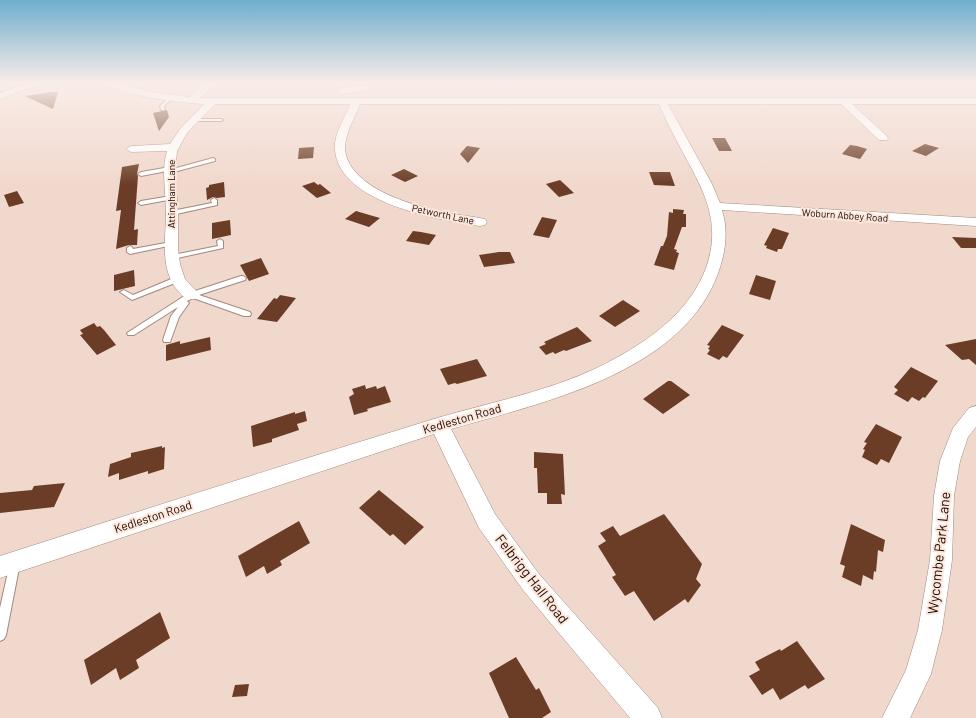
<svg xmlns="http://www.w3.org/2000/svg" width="976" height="718" font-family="Barlow,sans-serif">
	<rect width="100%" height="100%" fill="#f1d8cd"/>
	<path fill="#6b3d26" d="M51,92H58L53,109L25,96Z
		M167,110L169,117L159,131L153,113Z
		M712,138H725L732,151H719Z
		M925,144L939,148L926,156L912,151Z
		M850,145L857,146L867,149L860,159L842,154Z
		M467,146L480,148L468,163L460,154Z
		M314,147L313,158L298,159L299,148Z
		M139,164L137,174L138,176L134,230L138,229L137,245H129L116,249L121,210L116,211L122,167Z
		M404,169L418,176L405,182L391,175Z
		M649,172H670L675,186L654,185Z
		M560,180L574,193L559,197L546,184Z
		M224,182L225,197L217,198L213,197L207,200L206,188L209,187V185Z
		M314,182L318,185L320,184L331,193L317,198L302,186Z
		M17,191L24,203L9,207L4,195Z
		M673,209L684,210L683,214H686V227H682L674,249L677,250L676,252L679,253L674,270L654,265L661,246H663L667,236L669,212L673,213Z
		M356,211L366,214L380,218L369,227L345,219Z
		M542,217L557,220L549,238L533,235Z
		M230,220L231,235L212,239V223Z
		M773,228L789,233L782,249H778L777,252L766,248L767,246L764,245Z
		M413,231L421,232L436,235L429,245L406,241Z
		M952,237L976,238V248H961Z
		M499,252H510L515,263L484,267L479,255Z
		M261,258L269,274L249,281L240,265Z
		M134,270L135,286L114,291V275Z
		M756,275L776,281L770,300L749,294Z
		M280,295L296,298L277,322L257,319L274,298L277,299Z
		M623,300L640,311L615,327L599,316Z
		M94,323L97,327L100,326L104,330L116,345L97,355L80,335L83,334L80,330Z
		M722,325L744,335L727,358L723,356L719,360L707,354L710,350L708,349L710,346L707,345Z
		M577,327L592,341L566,351L564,350L555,354L553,352L546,355L539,347L546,344L544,342Z
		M210,337L211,350L166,361V345L180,341V344Z
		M976,339V365L969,359L962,360L945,345Z
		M477,359L487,376L457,384L455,383L448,385L440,369Z
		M911,367L938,381L925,398L923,397L919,401L912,397L908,402L894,394L898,390L894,387Z
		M668,381H671L690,395L663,414L643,399Z
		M365,385L366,389L376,386L377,389L385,386L391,402L367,409L368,411L354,415L349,397L354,394L352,389Z
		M305,411L307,421L297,424L299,430L272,439V442L253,447L251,426L295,412V414Z
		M876,424L902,437L889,463L881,459L877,465L862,457L865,450L863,449L867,443L864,442Z
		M162,446V448L165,447L164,469L148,474V471L119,480V473L108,477L110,464L131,457V453Z
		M534,452L563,454L565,495L561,494L562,504H547V493H538L537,468H534Z
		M65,483L54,507L0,513V493L32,490L34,486Z
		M379,490L424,527L405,545L393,534L390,536L359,508Z
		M664,514L702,564L696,579L701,585L688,603L685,599L654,621L634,591L625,596L612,577L616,575L598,546L606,541L600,533L613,526L620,536Z
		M299,521L310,543L280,561L282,565L267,574L264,566L246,577L238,556Z
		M851,524L885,540L883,552L878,550L876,572L874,571L873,580L863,575L861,586L842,577L845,566L840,564Z
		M160,612L170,638L136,660L139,668L120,680L116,668L91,685L84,660Z
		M797,641L825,679L808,689L805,685L780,700L773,688L762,695L749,676L760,670L755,662L780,649L781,651Z
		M516,657L536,690L539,688L551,712L542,718H509L489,673Z
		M249,684L247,696L232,697L235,685Z"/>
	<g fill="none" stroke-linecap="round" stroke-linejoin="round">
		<g stroke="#a18a7f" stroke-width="2">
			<path id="lane" d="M169,97L173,98L164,106L165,110H161L160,106Z
				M192,119H221L223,120L221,121H192Z
				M213,158L215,159V161L170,173L167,171L141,176L138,174L141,172L170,167L173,169Z
				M171,196L174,198L173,199L141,205L138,203L141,201Z
				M214,198L217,200V205L172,215L169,213L172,211L212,203L211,200Z
				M220,239L223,241V248L173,259L170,257L173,255L218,246L217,241Z
				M171,242L174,244L173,245L130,254L127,252V248L130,246L132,247L133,249Z
				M241,276H243L246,278L245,280L199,295L250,312L251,314L250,316H244L193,298L187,301L189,303L179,317L170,342H164L163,340L171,316L178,307L134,335H128L127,333L189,293Z
				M176,277H178L181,279L180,281L132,300L120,292L124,290L133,295Z
				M15,558L19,559L20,563L6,635L4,639L0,641V608L10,563L11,559Z"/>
		</g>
		<g stroke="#a18a7f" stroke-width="1">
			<path id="street" d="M29,83H43L0,99V93Z
				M106,83H119L147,91L190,97L206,83H216L200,98H976V104H852L887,136L888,138L887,140H879L841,104H668L712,184L720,203L976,218V226L722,210C729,232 725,255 717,276C679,374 541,403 451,429L495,514L539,574L658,708L662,718H630L523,590L479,528L434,434L0,578V556C140,511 280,466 421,423C486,402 556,392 616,358C653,338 691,309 706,268C723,220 702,188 680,147C672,133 665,118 659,104H360C355,118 344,135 345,150C350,188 411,205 443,212C456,215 471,216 485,219L487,222L485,225L480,226C439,220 339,203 335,150C333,135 345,118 350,104H215L187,133L177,151L175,174L178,213V249L180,264L185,279L200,295L197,298C189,301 184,298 179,292C159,270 166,239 166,212C166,191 161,171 167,151L131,152L126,149L131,146L170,144L180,129L204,104C183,103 120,96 106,83Z
				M367,85L372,88L370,90L341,94L336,91L341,88Z
				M976,406V427L968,437L960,461L954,496L952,560L942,630L931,674L910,718H882L906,670L918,630L930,560L934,496L940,461L953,428L969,408Z"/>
		</g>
		<use href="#lane" fill="#fff" fill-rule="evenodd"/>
		<use href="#street" fill="#fff" fill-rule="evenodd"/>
	</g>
	<linearGradient id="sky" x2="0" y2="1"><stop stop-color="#6faece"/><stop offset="0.45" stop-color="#f9ede8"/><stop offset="1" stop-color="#f9ede8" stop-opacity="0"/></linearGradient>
	<rect width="976" height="184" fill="url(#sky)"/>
	<g text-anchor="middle" stroke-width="4" stroke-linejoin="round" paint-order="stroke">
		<g font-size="10" fill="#130b07" stroke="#ffe6da">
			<text transform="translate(171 194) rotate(-90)" y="4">Attingham Lane</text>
			<text transform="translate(443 214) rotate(12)" y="4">Petworth Lane</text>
			<text transform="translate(845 215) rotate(4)" y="4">Woburn Abbey Road</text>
		</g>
		<g font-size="12" fill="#130b07" stroke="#ffe6da">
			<text transform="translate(462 419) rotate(-16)" y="4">Kedleston Road</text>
			<text transform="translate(153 517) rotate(-18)" y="4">Kedleston Road</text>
		</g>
		<g font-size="14" fill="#130b07" stroke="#ffe6da">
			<text transform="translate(939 553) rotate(-84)" y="5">Wycombe Park Lane</text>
			<text transform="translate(532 579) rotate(52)" y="5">Felbrigg Hall Road</text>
		</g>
	</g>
</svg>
